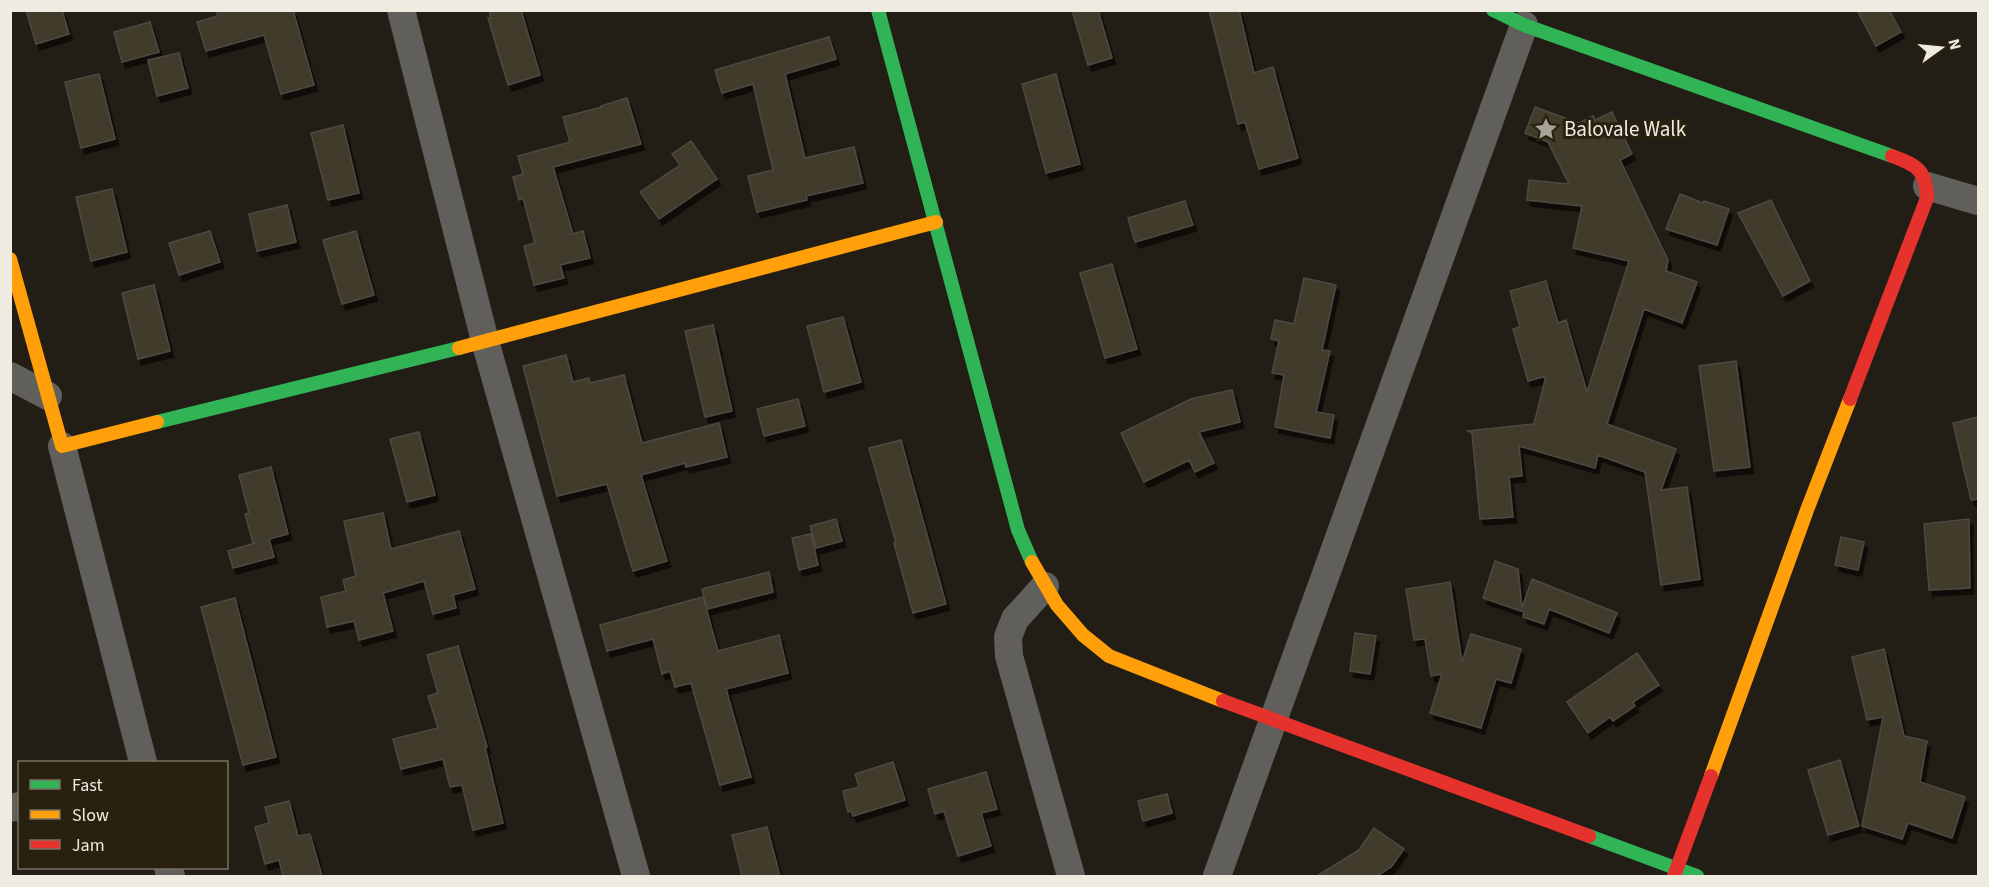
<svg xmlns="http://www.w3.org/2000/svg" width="1989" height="887" font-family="'Source Sans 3',sans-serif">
	<defs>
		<filter id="shadow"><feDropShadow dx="3.5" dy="6" stdDeviation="0" flood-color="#0009"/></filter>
	</defs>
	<rect width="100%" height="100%" fill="#221e15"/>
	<path fill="#3f3a2b" stroke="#4e4a42" stroke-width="1.5" filter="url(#shadow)" d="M26,10H62L69,34L36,44Z
		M216,10H293L314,85L281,94L264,35L206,51L197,22L218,16Z
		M489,10H521L540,75L508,85L488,18H491Z
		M1072,10H1098L1112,58L1088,65Z
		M1209,10H1239L1254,73L1273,67L1298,158L1259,169L1245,122L1238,124Z
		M1857,10H1889L1901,32L1876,46Z
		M150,22L159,52L122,62L114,32Z
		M829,37L836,59L785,74L805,158L854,147L863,183L806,196L807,200L757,212L748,176L773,170L753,84L722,93L715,70Z
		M179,53L188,88L157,96L148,60Z
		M99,74L115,139L81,148L65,82Z
		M1056,74L1080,164L1046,173L1022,84Z
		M627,98L641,144L553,167L573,234L583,231L590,258L560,265L564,278L534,285L524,246L535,243L523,198L519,200L513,177L523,174L518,156L570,142L563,117L602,107L601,106Z
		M1535,107L1579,123L1593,116L1595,120L1612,112L1632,154L1620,160L1668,260L1666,271L1697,282L1682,323L1644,309L1607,424L1676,449L1661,490L1687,487L1700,579L1661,585L1645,472L1598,455L1595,468L1519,446L1522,476L1509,477L1513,517L1480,519L1472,433L1468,431L1534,424L1546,376L1528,381L1513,329L1520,327L1510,291L1546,281L1558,323L1566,320L1587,392L1629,261L1573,248L1582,206L1527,200L1529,180L1569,184L1548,142L1525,133Z
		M343,125L359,193L328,200L311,133Z
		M691,141L717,179L659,219L640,192L680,165L672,154Z
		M112,189L127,252L91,261L76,197Z
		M1680,194L1703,203L1704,201L1729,209L1717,245L1666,229Z
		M1771,200L1810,281L1783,296L1738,213Z
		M1185,201L1193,225L1135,242L1128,218Z
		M287,205L296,242L257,251L249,214Z
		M210,231L220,262L179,275L169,243Z
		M356,231L374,295L342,304L323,240Z
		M1112,264L1137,349L1105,358L1080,273Z
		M1304,278L1336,285L1322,350L1330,351L1316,412L1334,415L1330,438L1275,427L1284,375L1272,373L1279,341L1271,339L1275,320L1294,324Z
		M154,285L170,351L138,359L122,293Z
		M843,317L861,382L824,392L807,326Z
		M713,325L732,411L705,417L685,331Z
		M566,355L573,382L589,378L590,383L624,375L642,443L719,423L727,457L686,467L685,463L641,475L667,561L633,571L607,484L557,496L523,366Z
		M1736,361L1750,467L1714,471L1699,366Z
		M1232,390L1240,422L1199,432L1214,463L1195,472L1189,460L1144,482L1121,433L1191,399Z
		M798,399L805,426L764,436L757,409Z
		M1978,417V499L1971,500L1953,423Z
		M419,432L435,495L407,502L390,439Z
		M901,440L946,604L913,613L894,543H896L869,448Z
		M271,467L288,534L269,539L274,557L233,568L228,551L255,543H253L245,514L249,513L239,475Z
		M383,513L391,549L459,531L475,589L453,595L456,608L433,614L424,581L383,593L393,631L359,640L354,621L327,627L321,597L346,591L343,580L356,576L344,521Z
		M836,519L842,541L816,548L810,526Z
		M1969,519L1970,588L1929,590L1924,524Z
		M811,534L818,565L799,570L792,538Z
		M1841,537L1864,542L1858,570L1835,565Z
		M1495,561L1518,569L1522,608L1532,579L1617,613L1609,633L1549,609L1544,624L1523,617L1524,612L1483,598Z
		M769,572L773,592L707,609L702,589Z
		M1450,582L1462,662L1471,634L1521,649L1511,683L1496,679L1481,728L1430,713L1442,674L1431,676L1425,639L1414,640L1406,589Z
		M703,597L718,651L779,635L788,673L726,689L751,777L720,785L691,683L675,687L670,671L662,674L653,639L607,651L600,625Z
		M235,598L276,757L243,765L201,607Z
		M1355,633L1376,636L1370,674L1350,671Z
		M458,646L487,747H485L503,823L473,830L462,785L450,787L443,759L401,769L393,739L438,728L428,696L438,693L427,655Z
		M1884,649L1904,736L1927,741L1920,782L1965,797L1952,838L1908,823L1902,839L1862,826L1883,717L1867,720L1852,657Z
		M1637,653L1659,685L1633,702L1635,706L1613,721L1610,717L1588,733L1567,702Z
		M1840,760L1859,826L1828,835L1808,770Z
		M893,762L905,800L853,816L851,811L848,812L843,791L859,787L855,774Z
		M986,772L997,809L981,813L991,846L958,856L944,811L935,814L928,789Z
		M1167,794L1172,813L1143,821L1138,801Z
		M289,801L298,836L310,834L322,876H283L279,860L265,864L255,827L269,823L265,807Z
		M767,827L780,876H742L732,835Z
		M1374,828L1404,849L1391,867L1377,876H1317L1359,850Z"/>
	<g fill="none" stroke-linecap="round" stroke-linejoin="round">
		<path stroke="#605f5b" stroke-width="28" d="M401,10L485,341L636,876
			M1927,186L1978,201
			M10,376L48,396
			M62,446L143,762
			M1045,586L1015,619L1008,637L1009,656L1071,876
			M10,808L20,806
			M168,868L171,876
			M1217,876L1524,25"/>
		<path stroke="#30b455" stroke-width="14" d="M878,10L1018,530L1032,562
			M1493,10L1524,25L1892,156
			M157,422L459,348
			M1589,836L1697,876"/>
		<path stroke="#ff9f0a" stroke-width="14" d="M10,259L62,446L157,422
			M459,348L936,222
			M1032,562L1057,605L1083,635L1109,656L1223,701
			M1711,776L1807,510L1850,399"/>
		<path stroke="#e5322d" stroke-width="14" d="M1850,399L1927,198C1926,170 1917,165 1892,156
			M1223,701L1589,836
			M1674,876L1711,776"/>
	</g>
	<defs>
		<g id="sight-bare" transform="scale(1.8)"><path d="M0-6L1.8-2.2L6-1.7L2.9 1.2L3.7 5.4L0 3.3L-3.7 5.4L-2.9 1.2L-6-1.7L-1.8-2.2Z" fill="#a7a399" stroke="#28210f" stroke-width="2.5" paint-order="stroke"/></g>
	</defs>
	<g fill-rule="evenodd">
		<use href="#sight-bare" x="1546" y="129"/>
	</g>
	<g text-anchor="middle" stroke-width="6" stroke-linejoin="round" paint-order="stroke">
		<g font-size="21" fill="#efebe0" stroke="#28210f" text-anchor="start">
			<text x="1564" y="136">Balovale Walk</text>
		</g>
	</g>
	<rect width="1989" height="887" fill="none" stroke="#efebe0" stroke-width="24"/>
	<rect x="18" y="761" width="210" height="108" fill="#28210f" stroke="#787263" stroke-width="1.5"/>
	<rect x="30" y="780" width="30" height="9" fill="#30b455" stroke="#787263" stroke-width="1.5"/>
	<text x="72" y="791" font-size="18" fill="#efebe0">Fast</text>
	<rect x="30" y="810" width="30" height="9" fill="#ff9f0a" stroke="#787263" stroke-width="1.5"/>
	<text x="72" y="821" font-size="18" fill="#efebe0">Slow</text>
	<rect x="30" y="840" width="30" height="9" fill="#e5322d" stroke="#787263" stroke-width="1.5"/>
	<text x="72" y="851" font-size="18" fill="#efebe0">Jam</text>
	<g transform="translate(1941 48) rotate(75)" stroke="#28210f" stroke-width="4.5" paint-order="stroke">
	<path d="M0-4.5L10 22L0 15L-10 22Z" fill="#efebe0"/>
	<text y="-9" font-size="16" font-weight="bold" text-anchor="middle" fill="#efebe0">N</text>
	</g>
</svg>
